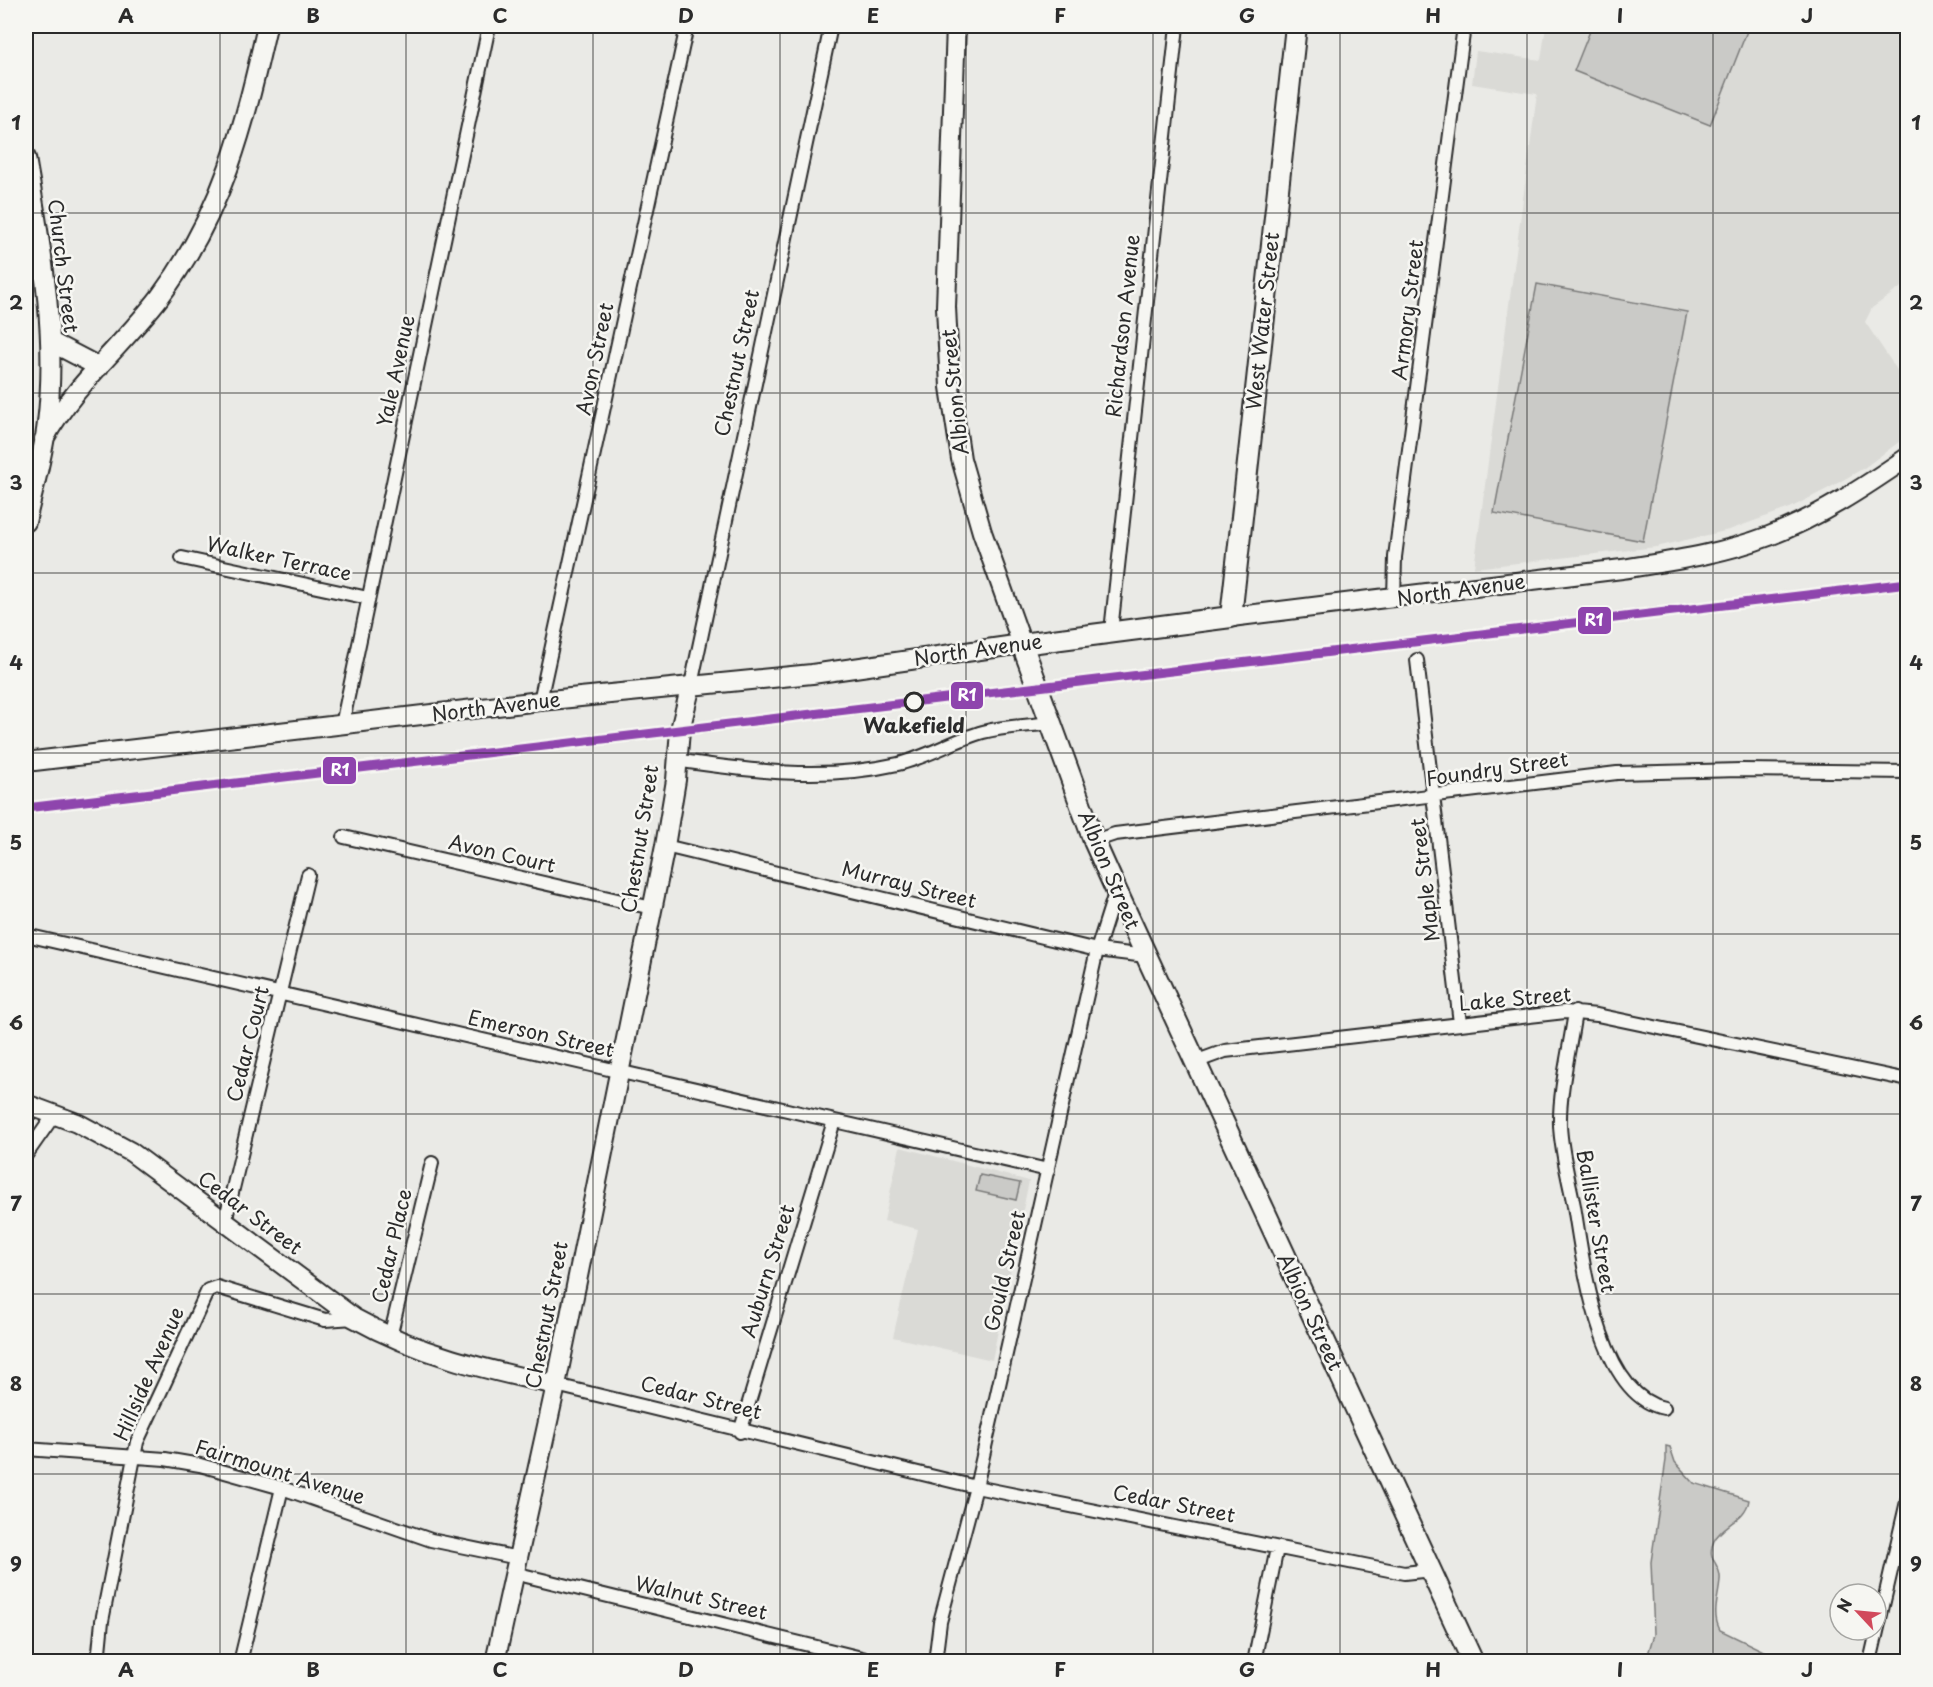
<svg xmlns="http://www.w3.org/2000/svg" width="1933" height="1687" font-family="'Playpen Sans',sans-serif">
	<rect width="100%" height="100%" fill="#eaeae6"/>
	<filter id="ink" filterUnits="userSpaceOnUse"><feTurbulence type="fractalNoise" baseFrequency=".0167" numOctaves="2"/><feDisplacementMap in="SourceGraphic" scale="12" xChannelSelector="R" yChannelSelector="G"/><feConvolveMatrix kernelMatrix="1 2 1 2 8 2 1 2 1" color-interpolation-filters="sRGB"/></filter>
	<g filter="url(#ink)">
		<path fill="#dadad6" d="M1546,26H1907V283L1872,308L1865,322L1907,385V436L1864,468L1829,488L1790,508L1729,530L1656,547L1474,568L1537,94L1472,84L1476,51L1541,60Z
			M900,1147L1029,1181L992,1360L893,1337L918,1229L884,1221Z"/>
		<path fill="#cacac7" stroke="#7a7a79" stroke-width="1.5" d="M1592,26H1749L1710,125L1574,71Z
			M1537,284L1687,312L1643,541L1494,513Z
			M26,340H29L26,432Z
			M980,1175L1020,1183L1016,1200L976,1191Z
			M1666,1446L1670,1447L1675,1462L1694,1483L1749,1500C1746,1520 1722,1524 1714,1541C1705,1560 1722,1564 1720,1580C1719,1598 1711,1613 1720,1630L1784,1661H1646L1654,1634L1651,1562L1666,1460Z"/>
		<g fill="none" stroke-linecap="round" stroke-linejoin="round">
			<g stroke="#2b2b2b" stroke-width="16">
				<path id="street" d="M182,558L368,598
					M1394,599L1395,557L1464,26
					M1111,631L1177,26
					M1417,660L1460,1023
					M691,685L831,26
					M540,701L687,26
					M342,725L489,26
					M675,760C750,771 823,781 898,764C928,757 954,740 983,732C1005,726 1029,726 1051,723
					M344,837L652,908
					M1094,841L1115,834L1617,773L1741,770L1908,772
					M665,846L1097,950L1146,956
					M26,935L1048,1170
					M1575,1012C1570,1048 1559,1091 1560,1125C1561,1152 1569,1180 1574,1206C1583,1260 1598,1395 1664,1408
					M1195,1062L1225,1051L1565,1012L1597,1015L1908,1080
					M26,1155L54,1115
					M225,1222L308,875
					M390,1337L432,1163
					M556,1385L976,1487L1404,1573L1431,1570
					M740,1432L834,1121
					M26,1449L165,1459L200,1465L282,1488L431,1540L518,1558
					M514,1573L878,1662
					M242,1654L282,1488
					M98,1662L102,1621L137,1442L208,1290L217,1287L325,1320L354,1318
					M935,1662L940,1622L976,1487L1097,950L1116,890
					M1254,1662L1277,1548
					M1870,1662L1908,1497"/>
			</g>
			<g stroke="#2b2b2b" stroke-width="22">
				<path id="secondary" d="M26,158C41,246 58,333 47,423C43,457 33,490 26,522
					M51,342L99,367
					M44,439C73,386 122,346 159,298C223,213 244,127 267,26
					M1231,617L1622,569C1671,561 1722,554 1769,536C1819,517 1863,488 1908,457
					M26,762L540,701L812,674L1022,644L982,532L961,459L950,387L946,307L956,26
					M26,1104L77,1123L131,1152L354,1318C420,1355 484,1369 556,1385
					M495,1662L556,1385L665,846L676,780L680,730L691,685"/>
			</g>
			<g stroke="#2b2b2b" stroke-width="24">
				<path id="primary" d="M1296,26L1231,617L1022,644L1094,841L1116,890L1473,1662"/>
			</g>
			<use href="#street" stroke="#f6f6f2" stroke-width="12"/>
			<use href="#secondary" stroke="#f6f6f2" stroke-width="18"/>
			<use href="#primary" stroke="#f6f6f2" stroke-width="20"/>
			<g stroke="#f6f6f2" stroke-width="14">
				<path id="rail-1" d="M26,808L1908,583"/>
			</g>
			<use href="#rail-1" stroke="#8e44ad" stroke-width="9"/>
		</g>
	</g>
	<path fill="none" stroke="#2b2b2b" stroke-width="1.5" stroke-opacity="0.55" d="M220,26V1662M406,26V1662M593,26V1662M780,26V1662M966,26V1662M1153,26V1662M1340,26V1662M1527,26V1662M1713,26V1662M26,213H1908M26,393H1908M26,573H1908M26,753H1908M26,934H1908M26,1114H1908M26,1294H1908M26,1474H1908"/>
	<circle fill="#f6f6f2" stroke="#2b2b2b" stroke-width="3" cx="914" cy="702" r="9"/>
	<g text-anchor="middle" stroke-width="5" stroke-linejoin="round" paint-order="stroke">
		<g font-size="20" fill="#2b2b2b" stroke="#f6f6f2">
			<text transform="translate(63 266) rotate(83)" y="7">Church Street</text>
			<text transform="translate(1408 310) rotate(-83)" y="7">Armory Street</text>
			<text transform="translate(1263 321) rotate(-84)" y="7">West Water Street</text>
			<text transform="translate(1123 326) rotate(-84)" y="7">Richardson Avenue</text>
			<text transform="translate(595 359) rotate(-78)" y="7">Avon Street</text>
			<text transform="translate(737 363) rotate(-78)" y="7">Chestnut Street</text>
			<text transform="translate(396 371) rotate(-78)" y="7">Yale Avenue</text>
			<text transform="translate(955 392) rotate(-96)" y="7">Albion Street</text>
			<text transform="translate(279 559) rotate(12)" y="7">Walker Terrace</text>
			<text transform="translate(1461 590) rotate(-8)" y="7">North Avenue</text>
			<text transform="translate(978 650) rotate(-8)" y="7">North Avenue</text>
			<text transform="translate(496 707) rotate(-7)" y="7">North Avenue</text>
			<text transform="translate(1497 769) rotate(-8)" y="7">Foundry Street</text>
			<text transform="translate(640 839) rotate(-81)" y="7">Chestnut Street</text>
			<text transform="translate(502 854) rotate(13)" y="7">Avon Court</text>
			<text transform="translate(1109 870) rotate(67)" y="7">Albion Street</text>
			<text transform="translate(1425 880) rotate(-97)" y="7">Maple Street</text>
			<text transform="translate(909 885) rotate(14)" y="7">Murray Street</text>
			<text transform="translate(1515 999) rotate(-5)" y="7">Lake Street</text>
			<text transform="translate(541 1034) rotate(13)" y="7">Emerson Street</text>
			<text transform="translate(248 1044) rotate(-76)" y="7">Cedar Court</text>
			<text transform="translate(250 1213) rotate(37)" y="7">Cedar Street</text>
			<text transform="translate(1596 1221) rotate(80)" y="7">Ballister Street</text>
			<text transform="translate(392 1246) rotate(-77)" y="7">Cedar Place</text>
			<text transform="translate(768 1271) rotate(-73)" y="7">Auburn Street</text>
			<text transform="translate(1005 1271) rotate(-77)" y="7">Gould Street</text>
			<text transform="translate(1310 1312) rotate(65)" y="7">Albion Street</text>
			<text transform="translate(547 1315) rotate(-79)" y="7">Chestnut Street</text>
			<text transform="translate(149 1374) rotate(-66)" y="7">Hillside Avenue</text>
			<text transform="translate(701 1398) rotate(14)" y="7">Cedar Street</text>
			<text transform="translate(280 1472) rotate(17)" y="7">Fairmount Avenue</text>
			<text transform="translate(1174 1504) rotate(11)" y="7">Cedar Street</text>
			<text transform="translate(701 1598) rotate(13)" y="7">Walnut Street</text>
		</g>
		<g font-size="20" font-weight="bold" fill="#2b2b2b" stroke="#f6f6f2">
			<text x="914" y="733">Wakefield</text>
		</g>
	</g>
	<g stroke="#f6f6f2" stroke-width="2">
		<rect x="1577" y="606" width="35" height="29" rx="6" fill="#8e44ad"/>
		<rect x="950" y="681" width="34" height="29" rx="6" fill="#8e44ad"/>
		<rect x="322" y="756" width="35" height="29" rx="6" fill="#8e44ad"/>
	</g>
	<g font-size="16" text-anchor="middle" font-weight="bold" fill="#fff">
		<text x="1594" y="626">R1</text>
		<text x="967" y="701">R1</text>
		<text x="340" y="776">R1</text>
	</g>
	<rect width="1933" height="1687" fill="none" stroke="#f6f6f2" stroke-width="66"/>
	<g transform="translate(1858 1612) rotate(296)"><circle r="28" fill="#f6f6f2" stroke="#a5a5a2" stroke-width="1.5"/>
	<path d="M0-4.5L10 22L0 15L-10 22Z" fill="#d1495b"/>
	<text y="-9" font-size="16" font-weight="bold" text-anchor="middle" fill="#2b2b2b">N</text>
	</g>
	<rect x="33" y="33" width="1867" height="1621" fill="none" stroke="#2b2b2b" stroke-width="2"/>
	<g font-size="20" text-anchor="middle" font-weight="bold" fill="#2b2b2b">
		<text x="126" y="23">A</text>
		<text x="313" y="23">B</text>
		<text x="500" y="23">C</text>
		<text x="686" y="23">D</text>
		<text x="873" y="23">E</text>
		<text x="1060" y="23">F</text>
		<text x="1247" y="23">G</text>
		<text x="1433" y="23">H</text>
		<text x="1620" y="23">I</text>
		<text x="1807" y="23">J</text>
		<text x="16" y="130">1</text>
		<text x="1916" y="130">1</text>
		<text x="16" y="310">2</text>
		<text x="1916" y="310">2</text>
		<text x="16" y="490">3</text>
		<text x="1916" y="490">3</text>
		<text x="16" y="670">4</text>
		<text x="1916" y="670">4</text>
		<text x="16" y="850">5</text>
		<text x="1916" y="850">5</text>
		<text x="16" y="1030">6</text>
		<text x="1916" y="1030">6</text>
		<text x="16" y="1211">7</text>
		<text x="1916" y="1211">7</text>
		<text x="16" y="1391">8</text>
		<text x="1916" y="1391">8</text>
		<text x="16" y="1571">9</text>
		<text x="1916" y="1571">9</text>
		<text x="126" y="1677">A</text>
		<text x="313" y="1677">B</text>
		<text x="500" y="1677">C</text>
		<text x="686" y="1677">D</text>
		<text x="873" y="1677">E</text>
		<text x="1060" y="1677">F</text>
		<text x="1247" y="1677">G</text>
		<text x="1433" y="1677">H</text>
		<text x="1620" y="1677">I</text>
		<text x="1807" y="1677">J</text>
	</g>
</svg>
